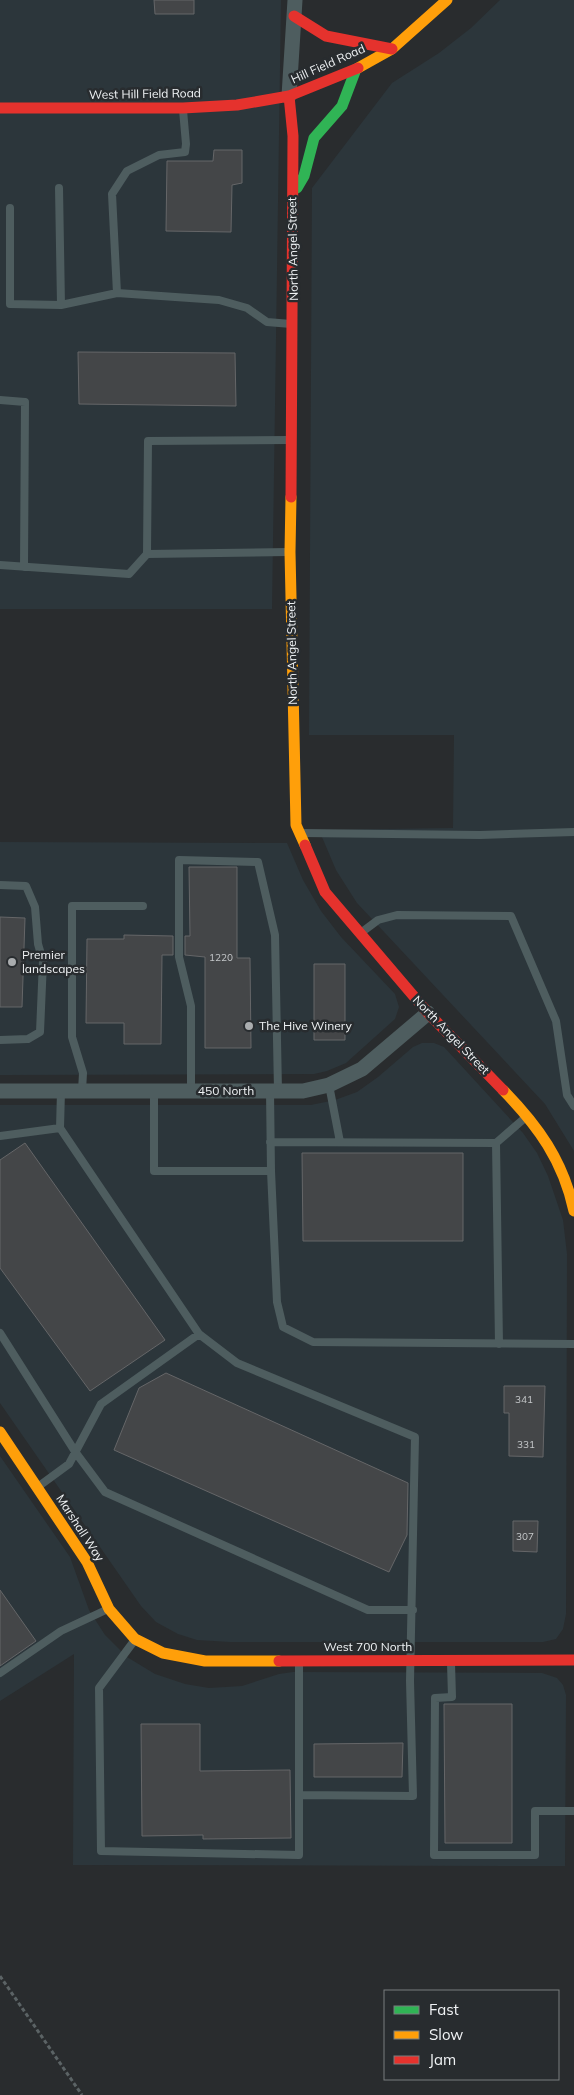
<svg xmlns="http://www.w3.org/2000/svg" width="574" height="2095" font-family="Mulish,sans-serif">
	<rect width="100%" height="100%" fill="#292c2e"/>
	<path fill="#2c363b" d="M0,0H281L272,609H0Z
		M500,0H574V1151L545,1104L357,903L336,870L319,830L453,828L454,735H309L312,188L392,83L439,53L471,28Z
		M0,842L287,843L303,880L321,911L341,937L395,994L399,1007L395,1019L346,1063L327,1071L314,1074L0,1075Z
		M422,1043H434L444,1047L523,1133L537,1153L548,1176L563,1220L567,1254L566,1614L563,1629L556,1639L543,1642H230L197,1640L178,1634L156,1622L141,1606L0,1403V1105H311L335,1100L357,1092L378,1077L413,1047Z
		M0,1456L70,1557L89,1610L105,1635L127,1657L155,1674L185,1684L209,1688L242,1686L279,1674L293,1672L542,1673L557,1678L563,1685L566,1695L565,1866L73,1865L74,1654L0,1701Z"/>
	<path fill="#444648" stroke="#656668" d="M154,0H194V14H155Z
		M214,150H242V183L232,185L231,232L166,231L167,161H213Z
		M78,352L235,353L236,406L79,404Z
		M189,867H237V958H250L251,1048H205V957L185,955V936H190Z
		M0,917L25,918L22,1007H0Z
		M124,935L173,936V955H162L161,1044H124V1023H86L87,939H124Z
		M314,964H345V1040H314Z
		M25,1143L165,1340L90,1391L0,1268V1160Z
		M302,1153H463V1241H303Z
		M166,1373L408,1483L407,1535L389,1572L114,1450L139,1388Z
		M504,1386H545L543,1457L509,1456V1413H504Z
		M513,1521H538L537,1552L513,1551Z
		M0,1590L36,1641L0,1666Z
		M444,1704H512V1843H445Z
		M141,1724H200V1771L290,1770L291,1838L203,1839V1835L142,1836Z
		M403,1743L402,1777H314V1744Z"/>
	<g fill="none" stroke-linecap="round" stroke-linejoin="round">
		<path stroke="#5b6365" stroke-width="3" stroke-dasharray="4 2.5" stroke-linecap="butt" d="M0,1976L82,2095"/>
		<path stroke="#4e5d5f" stroke-width="8" d="M59,188L61,305
			M10,208V304L61,305L117,293L219,300L247,308L267,322L291,324
			M117,293L112,194L127,171L159,155L185,152L186,144L183,110
			M0,400L25,402L24,567
			M288,552L147,554L148,441L289,440
			M0,565L129,574L147,554
			M302,833L480,835L574,832
			M0,885L26,886L35,907L38,944L43,961L40,1032L28,1039L0,1040
			M362,932L378,920L397,915L511,916L556,1021L567,1095L574,1106
			M329,1085L340,1142
			M61,1091L60,1128L199,1334L237,1363L415,1437L410,1681L413,1796L299,1795
			M82,1091L83,1073L72,1037V906H143
			M154,1091V1171H271
			M191,1091V1006L179,957V860L258,862L275,935L278,1091
			M270,1091L271,1171L277,1302L283,1327L313,1342L574,1344
			M0,1136L60,1128
			M270,1142L496,1143L526,1117
			M496,1143L499,1344
			M0,1333L76,1453L105,1492L368,1610H413
			M39,1486L69,1464L101,1404L199,1334
			M134,1641L99,1688L101,1851L299,1855V1662
			M451,1663L452,1697L435,1698L434,1855H535V1811H574
			M0,1673L61,1631L108,1609"/>
		<path stroke="#4e5d5f" stroke-width="15" d="M289,96L295,0
			M0,1091H303L329,1085L362,1069L428,1013"/>
		<path stroke="#30b455" stroke-width="11" d="M297,188L304,176L314,138L342,106L356,69"/>
		<path stroke="#ff9f0a" stroke-width="11" d="M358,68L392,49L447,0
			M291,497L290,552L296,825L305,845
			M503,1090C538,1126 563,1160 574,1211
			M0,1432L87,1562L109,1609L135,1639L163,1653L205,1661H279"/>
		<path stroke="#e5322d" stroke-width="11" d="M294,16L326,36L392,49
			M289,96L293,136L291,497
			M0,108H183L237,105L289,96L358,68
			M305,845L325,892L428,1013L503,1090
			M279,1661L574,1660"/>
	</g>
	<g fill="#aaadaf" stroke="#282c2f" stroke-width="2">
		<circle cx="12" cy="962" r="5"/>
		<circle cx="249" cy="1026" r="5"/>
	</g>
	<g text-anchor="middle" stroke-width="5" stroke-linejoin="round" paint-order="stroke">
		<g font-size="10" fill="#c5c8ca">
			<text x="221" y="961">1220</text>
			<text x="524" y="1403">341</text>
			<text x="526" y="1448">331</text>
			<text x="525" y="1540">307</text>
		</g>
		<g font-size="12" fill="#f0f3f5" stroke="#282c2f">
			<text transform="translate(328 64) rotate(-24)" y="4">Hill Field Road</text>
			<text transform="translate(145 94) rotate(-1)" y="4">West Hill Field Road</text>
			<text transform="translate(293 249) rotate(-91)" y="4">North Angel Street</text>
			<text transform="translate(292 653) rotate(-91)" y="4">North Angel Street</text>
			<text transform="translate(451 1035) rotate(46)" y="4">North Angel Street</text>
			<text x="226" y="1095">450 North</text>
			<text transform="translate(80 1528) rotate(57)" y="4">Marshall Way</text>
			<text x="368" y="1651">West 700 North</text>
		</g>
		<g font-size="12" fill="#f0f3f5" stroke="#282c2f" text-anchor="start">
			<text x="22" y="959">Premier<tspan x="22" dy="14">landscapes</tspan></text>
			<text x="259" y="1030">The Hive Winery</text>
		</g>
	</g>
	<rect x="384" y="1990" width="175" height="90" fill="#282c2f" stroke="#787c7e"/>
	<rect x="394" y="2006" width="25" height="8" fill="#30b455" stroke="#787c7e"/>
	<text x="429" y="2015" font-size="15" fill="#f0f3f5">Fast</text>
	<rect x="394" y="2031" width="25" height="8" fill="#ff9f0a" stroke="#787c7e"/>
	<text x="429" y="2040" font-size="15" fill="#f0f3f5">Slow</text>
	<rect x="394" y="2056" width="25" height="8" fill="#e5322d" stroke="#787c7e"/>
	<text x="429" y="2065" font-size="15" fill="#f0f3f5">Jam</text>
</svg>
